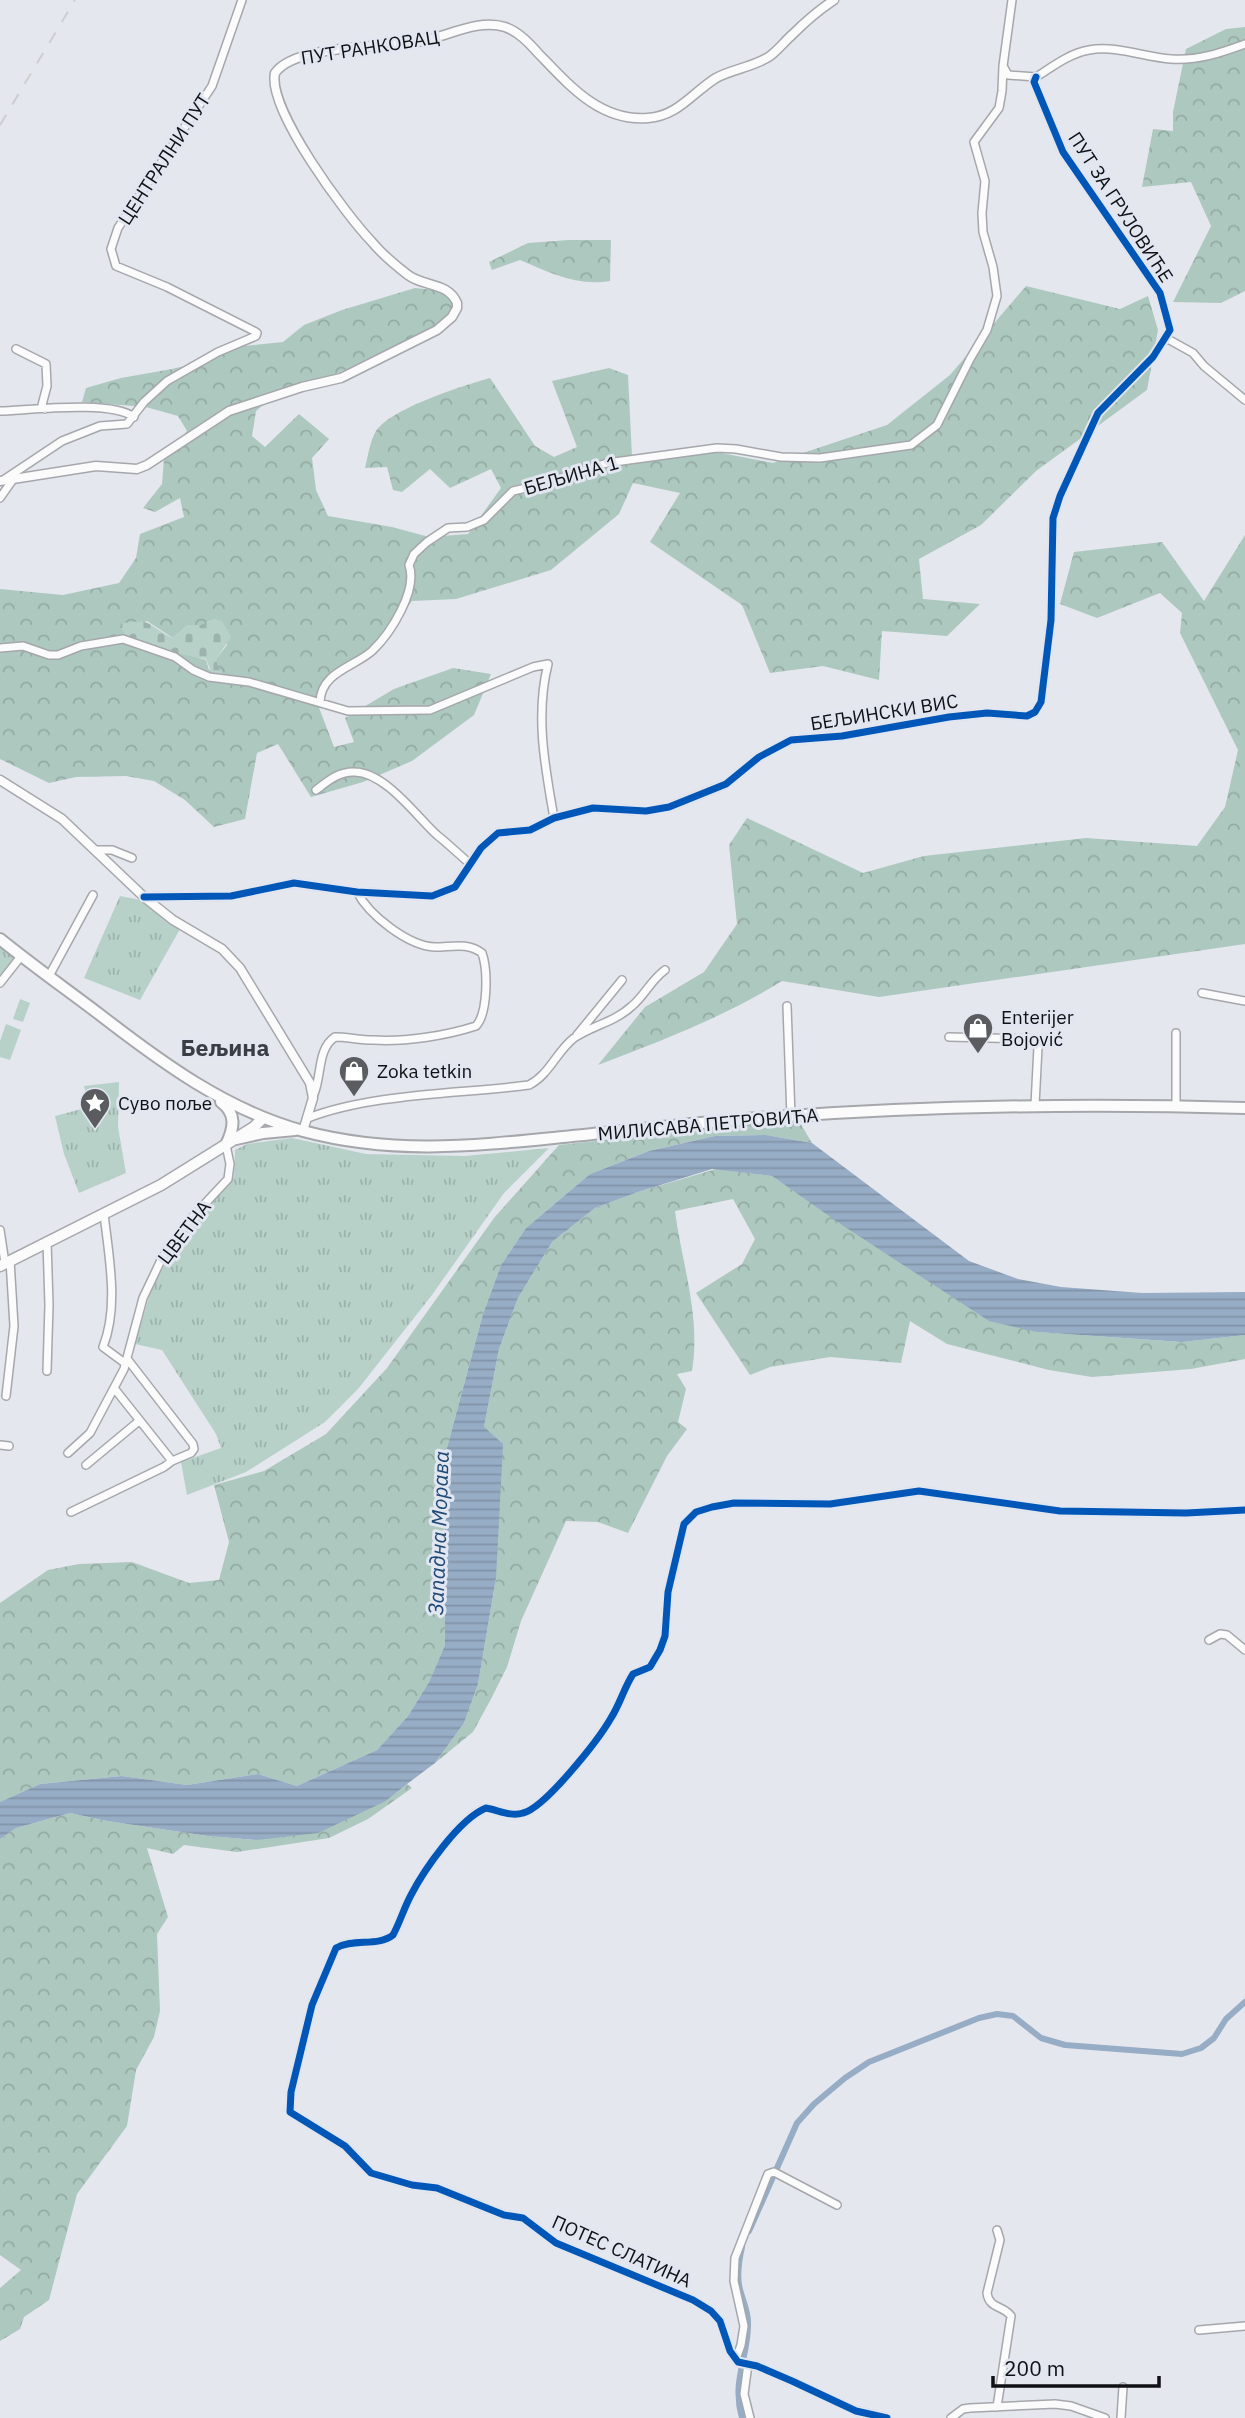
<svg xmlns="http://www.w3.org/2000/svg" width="1245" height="2418" font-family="'IBM Plex Sans',sans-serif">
	<defs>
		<pattern id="grass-tufts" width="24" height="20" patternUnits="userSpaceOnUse" patternTransform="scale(1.75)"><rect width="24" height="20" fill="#b7d1c9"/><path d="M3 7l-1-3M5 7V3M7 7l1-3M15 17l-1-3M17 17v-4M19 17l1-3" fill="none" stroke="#9cb2ac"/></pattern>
		<pattern id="forest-crowns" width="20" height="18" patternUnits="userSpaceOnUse" patternTransform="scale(1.75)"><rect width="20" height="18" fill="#adc8bf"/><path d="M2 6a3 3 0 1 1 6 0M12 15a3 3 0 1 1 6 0" fill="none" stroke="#94aba3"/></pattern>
		<pattern id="cemetery-stones" width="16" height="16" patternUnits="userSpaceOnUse" patternTransform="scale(1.75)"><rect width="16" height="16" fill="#b7d1c9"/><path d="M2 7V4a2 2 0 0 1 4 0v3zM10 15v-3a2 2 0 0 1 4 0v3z" fill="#9cb2ac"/></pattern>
		<pattern id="water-rules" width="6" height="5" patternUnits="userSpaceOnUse" patternTransform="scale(1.75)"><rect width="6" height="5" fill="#97acc5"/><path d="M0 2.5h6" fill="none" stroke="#8193a8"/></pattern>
	</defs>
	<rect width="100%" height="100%" fill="#e4e7ee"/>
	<path fill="url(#grass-tufts)" d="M120,896L141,900L180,929L140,1000L84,978Z
		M0,944L18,957L0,979Z
		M119,1082L118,1127L126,1173L79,1193L64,1154L55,1116L89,1107L84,1086Z
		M292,1138L366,1154L465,1156L549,1148L504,1193L432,1295L358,1389L325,1422L246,1472L187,1495L181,1462L221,1448L216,1434L162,1350L135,1344L151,1290L175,1246L234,1177L235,1150L247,1144Z"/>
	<path fill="url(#forest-crowns)" fill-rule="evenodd" d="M1245,27V291L1221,303L1173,302L1211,226L1191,182L1142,187L1153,129L1173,131V112L1186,49L1226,29Z
		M569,240H611L610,281C578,287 548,272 520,260L492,270L489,262L528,243Z
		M1026,286L1120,309L1148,296L1158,330L1147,390L1036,471L981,525L919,559L923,599L980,604L947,636L882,631L879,680L823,666L770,673L742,605L650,542L680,493L633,483L619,514L551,570L456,599L412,601L378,647L335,672L315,697L334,747L354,742L345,718L394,689L453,668L491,674L474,715L412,761L363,782L311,797L278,744L257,753L245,819L214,827L185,800L154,781L126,776L76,777L49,783L0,759V589L63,595L119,583L136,558L140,534L184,517L180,498L155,512L143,508L162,484L164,459L187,431L178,416L146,407L82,402L86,388L121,378L172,369L209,360L221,345L244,346L283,342L304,325L342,310L415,288L445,291L455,306L446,321L332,376L277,393L256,411L252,436L265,447L299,414L329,439L312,458L316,490L328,516L392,527L429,537L468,534L501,488L491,469L450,488L430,469L402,492L393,490L387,467L365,468C368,456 370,441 376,431C392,408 462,386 490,378L535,446L554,457L577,447L552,381L609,368L628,375L632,457L706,450L773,463L887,425L950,375ZM215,619L227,645L217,658V667L209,670L206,660L135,638L125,639L124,632L147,621L173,638L188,625H200Z
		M1245,535V944L879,997L782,981C724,1017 661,1041 598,1065L645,1007L704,972L737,924L729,845L747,818L863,873L924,856L1086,838L1197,846L1225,807L1238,750L1180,633L1182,613L1160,593L1097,618L1060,604L1074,552L1162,542L1204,601Z
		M799,1121L812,1143L766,1135L715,1136L649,1151L590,1174L526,1228L501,1265L483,1314L444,1459L445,1645L429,1682L408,1716L377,1750L297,1786L258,1774L187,1785L122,1776L40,1784L0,1802V1603L48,1570L79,1564L132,1562L189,1583L219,1580L229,1542L214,1485L264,1471L326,1434L387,1368L494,1218L559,1145L735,1126Z
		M716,1169L772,1176L890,1256L1037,1332L1182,1342L1245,1335V1359L1191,1369L1092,1377L1049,1370L947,1344L910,1321L901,1363L830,1357L770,1367L750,1375L696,1293L742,1264L755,1239L733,1199L675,1211C682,1265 701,1316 692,1371L677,1374L686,1389L678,1422L687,1429L667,1456L628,1533L598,1522L566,1521L521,1621L507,1667L491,1699L473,1732L435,1763L464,1723L478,1684L496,1578L484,1427L499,1349L518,1298L552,1242L595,1208L638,1192Z
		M407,1784L412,1788L368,1819L329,1838L237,1852L184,1845L173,1854L147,1848L168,1917L157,1934L160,2011L154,2037L136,2070L127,2126L77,2194L49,2300L24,2317L20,2329L0,2341V2288L21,2270L0,2255V1839L16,1828L70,1813L107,1821L208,1836L257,1840L386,1801Z"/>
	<path fill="url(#cemetery-stones)" d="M215,619L222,621L231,637L217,658V667L224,674H212L206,659L171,652L135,638L124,639V632L120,628L121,624C153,617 147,626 173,638L188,625H200Z"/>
	<path fill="#b7d1c9" d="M20,999L30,1003L23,1022L13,1019Z
		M6,1024L21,1030L10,1060L0,1057V1041Z"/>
	<path fill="url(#water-rules)" d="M766,1135L812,1143L969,1261L1018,1279L1061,1287L1142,1293L1245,1292V1335L1182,1342L1037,1332L989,1321L842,1225L772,1176L712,1169L638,1192L595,1208L552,1242L518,1298L499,1349L484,1427L503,1444L496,1578L478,1684L464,1723L435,1763L407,1784L386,1801L318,1833L257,1840L208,1836L107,1821L70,1813L16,1828L0,1839V1802L40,1784L122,1776L187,1785L258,1774L297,1786L377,1750L408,1716L429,1682L445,1645L444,1459L483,1314L501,1265L526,1228L590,1174L649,1151L715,1136Z"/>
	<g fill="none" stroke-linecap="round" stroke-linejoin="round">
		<path stroke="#97acc5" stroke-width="6" d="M749,2231L797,2123L814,2104L845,2078L869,2062L979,2018L997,2014L1013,2016L1041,2038L1065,2045L1182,2054L1201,2048L1214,2038L1226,2019L1245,2002
			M742,2418C731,2380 749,2357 748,2322C748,2309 741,2297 739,2285C737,2272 739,2260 742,2247"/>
		<g stroke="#a5a7ab" stroke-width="10">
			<path id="minor" d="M1012,0L1003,66L1008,75L1036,77
				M1036,77C1052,67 1070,53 1089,50C1116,45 1144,57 1171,59C1198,61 1220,53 1245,44
				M1166,338L1193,353L1204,366L1245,400
				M16,349L46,364L47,386L42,405L45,409
				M0,411C31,410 111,400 134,417
				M5,479L62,441L100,426L127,424L144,402L167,381L218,352L256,336L257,333L254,331L167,287L116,266L111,249L118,228L212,86L242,0
				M0,498L14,478
				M0,648L23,646L49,655H58L81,646L123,639L175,657L193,670L209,677L249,682L348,711L430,710L533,667L548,664C535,715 545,767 554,818
				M320,702C321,672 354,667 372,651C391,633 418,590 409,565L414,554L427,542L448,528L467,527L484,520L513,491L539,485L607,463L717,448L736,449L781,457L820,458L911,445L937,425L970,359L987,330L997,296L993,267L983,232L982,213L985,181L974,142L999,108L1002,91L1003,66
				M316,790C328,781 339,771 355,772C386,773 416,816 437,835C448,844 459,854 470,864
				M95,850H112L132,858
				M144,897L231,896L294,883L357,892L432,896L455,887L481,848L498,833L530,830L554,818L593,808L646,811L669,807L726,784L759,757L791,740L842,736L949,717L987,713L1027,716L1035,712L1041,702L1051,620L1053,518L1060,496L1098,413L1153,357L1170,330L1160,293L1063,152L1034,82L1036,77
				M49,976L93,895
				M0,983L22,955
				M1202,993L1245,1001
				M787,1006L791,1116
				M577,1035L622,980
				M949,1037L1033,1039L1036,1041L1038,1047L1035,1105
				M314,1094C322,1075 317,1049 335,1037C347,1037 360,1040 373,1040C405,1042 445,1036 476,1026C488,1013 488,970 482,953C467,942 452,947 435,947C408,946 369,915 357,892
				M1176,1106V1033
				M308,1118C373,1093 460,1094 529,1085C549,1075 557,1051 574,1038C591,1026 615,1022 632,1006C645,995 651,980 665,970
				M104,1214C109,1258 119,1306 103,1347L126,1364
				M0,1230L5,1263
				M128,1360L193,1444L194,1449L191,1453L172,1461
				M47,1371L49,1305L47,1241
				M6,1396L14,1326L10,1260
				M0,1445L9,1446
				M68,1453L90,1433L124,1369L143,1298L162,1258L186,1224L228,1179L230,1164L226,1145
				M86,1465L139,1421
				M71,1512L164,1467L172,1461L114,1388
				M1209,1640L1220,1634L1227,1635L1245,1650
				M997,2230L1000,2240L987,2293C989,2309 1003,2305 1011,2316L997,2407
				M1199,2330L1245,2326
				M736,2359L741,2345L744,2326L734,2281L735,2258L768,2174L774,2172L837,2205
				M748,2364L744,2394L750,2418
				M887,2418L856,2411L792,2381L757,2366L738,2362L730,2351L720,2321L711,2311L693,2300L556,2243L523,2218L504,2215L437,2188L412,2185L371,2173L345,2146L290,2112L291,2092L312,2005L336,1948C353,1938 378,1947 393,1935C400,1922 404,1908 411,1895C424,1870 459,1819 486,1808C498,1810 511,1817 523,1813C545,1808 599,1739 611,1718C620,1704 624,1688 633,1674L650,1667L660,1650L665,1636L668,1592L684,1524L696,1512L712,1507L734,1503L830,1504L919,1491L1060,1511L1186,1513L1245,1510
				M951,2418L963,2409L970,2408L1055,2404L1071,2406L1105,2418
				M1121,2418L1123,2387"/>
		</g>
		<g stroke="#a5a7ab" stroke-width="11">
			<path id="tertiary" d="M0,481L96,466L137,469L147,465L229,411L302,387L341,378L437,330L452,317L457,308V303C448,282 424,287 408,275C395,265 382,254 372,242C346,215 267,109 275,73C295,44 384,48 417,42C445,38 477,18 505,27C519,32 529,43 538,53C569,85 600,122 648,118C678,116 692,93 716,78C732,69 754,67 770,56C778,50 785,41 793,34C806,21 819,10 834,0
				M0,780L62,819L144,897L173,920L222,949L240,968L310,1083L313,1098L303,1131"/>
		</g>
		<g stroke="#a5a7ab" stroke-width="13">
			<path id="secondary" d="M0,1266L161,1185L254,1127L263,1118"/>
		</g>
		<g stroke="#a5a7ab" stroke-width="14">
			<path id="primary" d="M0,939C32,965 66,989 99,1014C161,1062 226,1110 303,1131C392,1155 473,1146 563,1137C624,1131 685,1124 746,1119C913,1106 1078,1103 1245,1108
				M221,1102C237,1114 234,1128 226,1145
				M236,1139L263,1133L295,1130"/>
		</g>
		<use href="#minor" stroke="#fbfbfc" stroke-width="7"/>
		<use href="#tertiary" stroke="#fbfbfc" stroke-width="8"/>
		<use href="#secondary" stroke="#fbfbfc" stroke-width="10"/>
		<use href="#primary" stroke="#fbfbfc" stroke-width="10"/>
		<path stroke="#ceced0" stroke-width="2" stroke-dasharray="12 12" stroke-linecap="butt" d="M0,125L75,0"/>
		<g stroke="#e1e6f1" stroke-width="11">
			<path id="cycleway" d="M144,897L231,896L294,883L357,892L432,896L455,887L481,848L498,833L530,830L554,818L593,808L646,811L669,807L726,784L759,757L791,740L842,736L949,717L987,713L1027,716L1035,712L1041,702L1051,620L1053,518L1060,496L1098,413L1153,357L1170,330L1160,293L1063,152L1034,82L1036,77
				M887,2418L856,2411L792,2381L757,2366L738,2362L730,2351L720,2321L711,2311L693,2300L556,2243L523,2218L504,2215L437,2188L412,2185L371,2173L345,2146L290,2112L291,2092L312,2005L336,1948C353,1938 378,1947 393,1935C400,1922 404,1908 411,1895C424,1870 459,1819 486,1808C498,1810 511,1817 523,1813C545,1808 599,1739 611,1718C620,1704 624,1688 633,1674L650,1667L660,1650L665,1636L668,1592L684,1524L696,1512L712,1507L734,1503L830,1504L919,1491L1060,1511L1186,1513L1245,1510"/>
		</g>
		<use href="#cycleway" stroke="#0057b8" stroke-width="7"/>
	</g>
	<defs>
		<g id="shop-pin" transform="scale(1.575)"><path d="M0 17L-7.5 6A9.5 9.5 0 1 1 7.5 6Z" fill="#5a5c60" stroke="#e1e6f1"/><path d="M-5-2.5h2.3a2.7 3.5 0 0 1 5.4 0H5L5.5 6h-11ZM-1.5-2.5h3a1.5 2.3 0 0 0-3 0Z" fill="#fff"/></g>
		<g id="sight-pin" transform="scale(1.575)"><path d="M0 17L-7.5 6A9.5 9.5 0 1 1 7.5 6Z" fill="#5a5c60" stroke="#e1e6f1"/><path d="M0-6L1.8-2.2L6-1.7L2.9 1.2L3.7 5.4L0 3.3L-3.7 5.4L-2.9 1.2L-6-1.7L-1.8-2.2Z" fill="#fff"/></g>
	</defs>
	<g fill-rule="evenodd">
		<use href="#shop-pin" x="978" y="1028"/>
		<use href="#shop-pin" x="354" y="1071"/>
		<use href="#sight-pin" x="95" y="1103"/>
	</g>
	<g text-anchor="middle" stroke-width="6" stroke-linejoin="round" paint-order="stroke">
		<g font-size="19" fill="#0f1114" stroke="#e1e6f1">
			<text transform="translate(370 47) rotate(-9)" y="7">ПУТ РАНКОВАЦ</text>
			<text transform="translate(164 159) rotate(-57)" y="7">ЦЕНТРАЛНИ ПУТ</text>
			<text transform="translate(1121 207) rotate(57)" y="7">ПУТ ЗА ГРУЈОВИЋЕ</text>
			<text transform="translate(571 475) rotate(-16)" y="7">БЕЉИНА 1</text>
			<text transform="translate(884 712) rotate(-9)" y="7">БЕЉИНСКИ ВИС</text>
			<text transform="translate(708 1124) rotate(-5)" y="7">МИЛИСАВА ПЕТРОВИЋА</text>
			<text transform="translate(184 1232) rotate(-53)" y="7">ЦВЕТНА</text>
			<text transform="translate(622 2251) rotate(24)" y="7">ПОТЕС СЛАТИНА</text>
		</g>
		<g font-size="19" fill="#0f1114" stroke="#e1e6f1" text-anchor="start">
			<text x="1001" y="1024">Enterijer<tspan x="1001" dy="22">Bojović</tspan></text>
			<text x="377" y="1078">Zoka tetkin</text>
			<text x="118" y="1110">Суво поље</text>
		</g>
		<g font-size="21" font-style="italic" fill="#1e4875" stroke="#e1e6f1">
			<text transform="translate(439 1533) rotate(-88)" y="7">Западна Морава</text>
		</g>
		<g font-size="23" font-weight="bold" fill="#3a3d46" stroke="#e1e6f1">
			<text x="225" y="1056">Бељина</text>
		</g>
	</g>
	<path d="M993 2376v10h166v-10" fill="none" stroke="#0f1114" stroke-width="3.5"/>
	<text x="1004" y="2376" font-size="21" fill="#0f1114" stroke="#e1e6f1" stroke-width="5" paint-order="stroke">200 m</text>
</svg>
